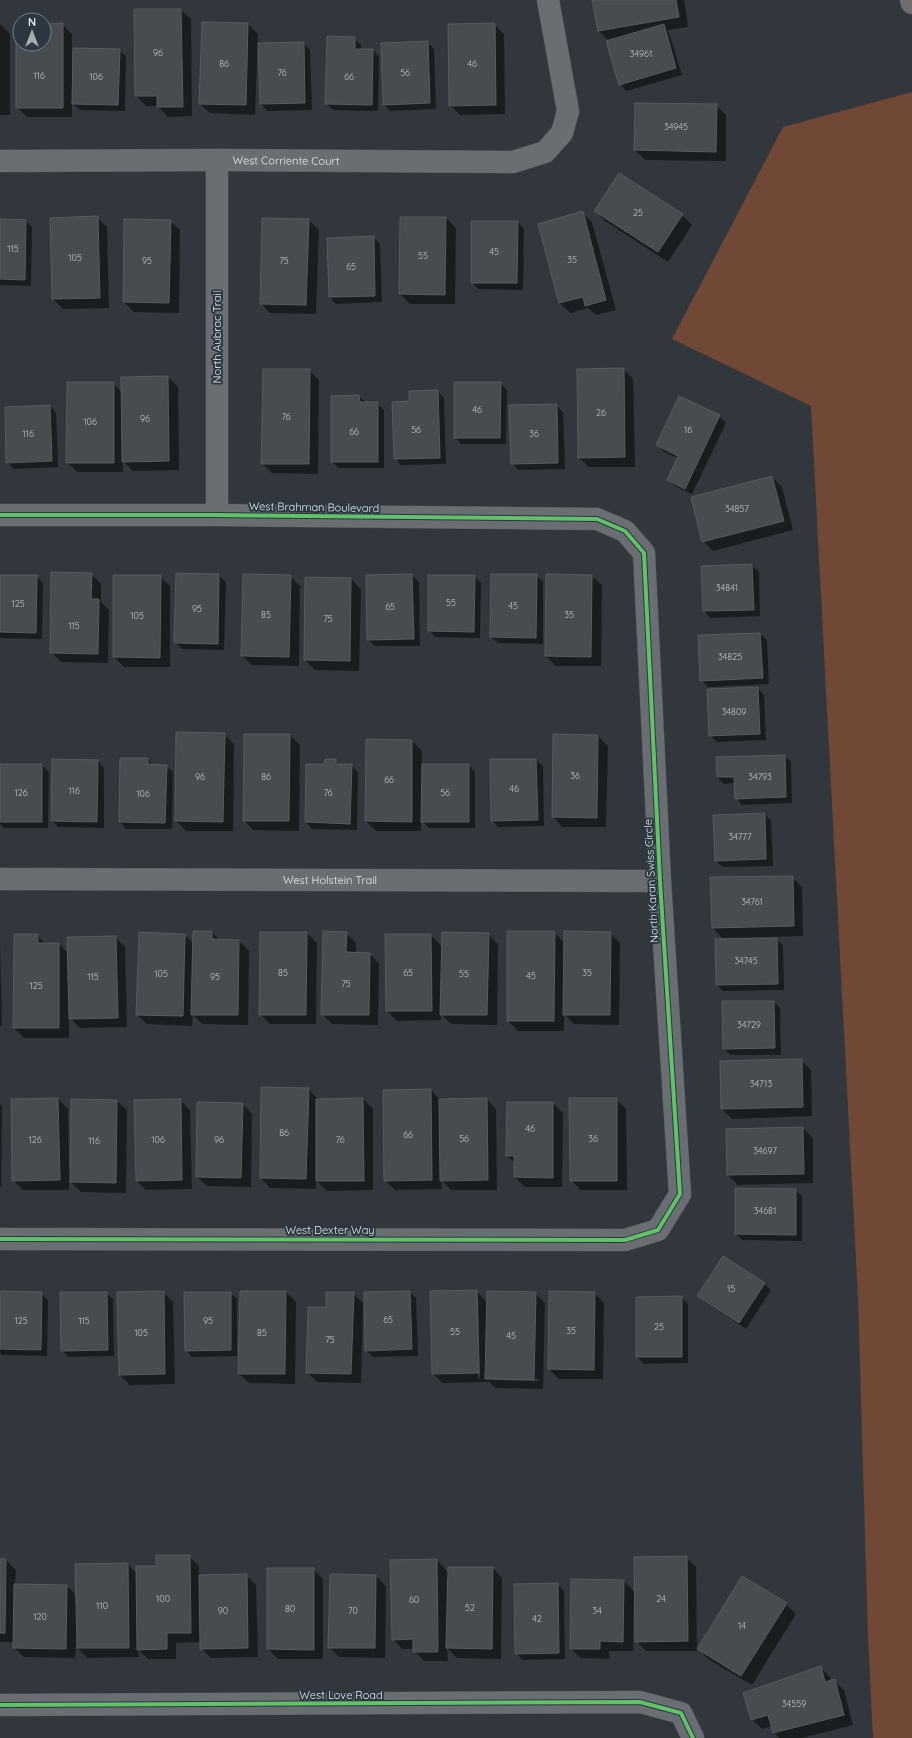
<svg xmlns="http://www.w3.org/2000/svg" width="912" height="1738" font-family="Quicksand,sans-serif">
	<rect width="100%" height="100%" fill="#31373c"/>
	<path fill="#704835" d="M912,92V1738H873L868,1638L858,1298L811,406L672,339L783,127Z"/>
	<path fill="#0007" fill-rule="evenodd" d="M593,0H684L688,27L668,30L682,75L626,91L620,84L609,41L599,31Z
		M181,10L191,19L192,116L168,117L158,106H146L136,96Z
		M0,24L10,34V115H0Z
		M62,24L72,34V67L120,50L126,57L125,111L80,110L72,103V117H27L17,107L20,25V44H44V25Z
		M248,24L258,34L255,115L210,113L200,104Z
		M494,24L504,34L505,114L460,115L450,105Z
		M354,38L361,45V50H373L379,57L378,111L333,110L326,104Z
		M427,42L434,49L436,109L390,111L384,104Z
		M304,43L310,50L312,110L267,111L261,104Z
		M716,105L726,115V161L645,160L635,150Z
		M595,211L682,215L692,225L668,262L605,221Z
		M582,213L592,222L616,310L596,315L588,308L570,313L560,303Z
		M97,217L107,227L109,308L63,309L53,299Z
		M401,218H446L456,228L455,304H410L400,294Z
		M0,220L26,221L32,227L31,286L0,285Z
		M309,220L319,230L316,314L270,313L261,303Z
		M170,221L180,230L179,313L134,312L124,302Z
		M518,222L524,229L523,290L478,289L472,282Z
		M373,237L380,244L382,302L336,304L330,297Z
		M623,369L633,379L635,467H589L579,458Z
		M309,370L319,380L318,474L272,473L262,463Z
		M168,377L178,387L179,470L133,471L123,461V472H77L67,462L113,383L122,392Z
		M500,383L507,390L506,444H461L455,437Z
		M438,391L444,398L446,464L401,465L395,458L410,402Z
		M359,396L366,403H377L384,410V468H339L332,462Z
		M556,405L563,412L565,469L518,470L512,463Z
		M50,406L56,413L58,467L14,469L7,462Z
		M719,416L726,423L692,494L675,486L668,480L678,458L664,452L658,445Z
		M772,477L782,487L793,530L713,551L703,541Z
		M752,565L759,572L760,616L710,618L704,611L702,567Z
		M91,574L101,584V602L109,610L108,663L61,662L51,652Z
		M177,574L219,575L226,582L224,650L182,649L175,643Z
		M412,575L419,582L420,646H375L368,640Z
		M536,575L543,582V644L498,643L491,637Z
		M0,576H36L43,583L42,639L0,638Z
		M160,576L170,586V667H124L114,657Z
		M290,576L300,586L299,666L252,665L242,656Z
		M474,576L481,583L480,638L435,637L429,630Z
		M592,576L602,585L601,666H556L546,656Z
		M306,578L351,579L361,589L359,671L315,670L305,660Z
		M760,634L767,640L769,684L708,687L701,680Z
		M758,688L764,695L766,740L717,742L710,735Z
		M224,734L234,744L233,831H186L176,821Z
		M290,735L300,745L299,831L253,830L244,820Z
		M554,735L598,736L608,746L606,827H562L553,817Z
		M412,741L422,751V764L469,765L475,772V828H429L421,820V831H376L366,821Z
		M784,756L791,762L792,803L742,805L736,798L735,783L724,784L717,777V758Z
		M121,759H148L154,766H166L173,772L172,829H126L120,822Z
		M335,760L340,765H351L358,772L357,830L312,829L306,822L307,765H325Z
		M491,760H536L543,766L544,826L498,827L492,820Z
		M98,761L104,768V828L58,827L52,821Z
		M0,765H42L49,772L48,828H4L0,824Z
		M765,814L771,821L773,866L723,867L716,861Z
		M792,877L802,887L803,936L722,938L713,928Z
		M212,932L220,941H239L249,951L248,1025L202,1024L193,1015L192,1026L147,1024L137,1015L185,935L193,943Z
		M554,932L565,943L610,933L620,943L619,1025L574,1024L564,1014V1031H518L508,1021Z
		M307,933L317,943L316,1024H270L260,1014Z
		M346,933L356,943V954H370L379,964L378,1025L332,1024L322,1014Z
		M488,934L498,944L497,1025L451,1024L441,1014V1020L397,1021L387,1011L431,935L442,947Z
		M37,935L46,944H59L69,954L115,937L125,947L127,1027L80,1028L69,1017V1038H24L14,1028Z
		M776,939L783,945L784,990L723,991L717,985Z
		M0,942L2,1026H0Z
		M774,1002L780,1008L781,1055H731L724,1049Z
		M801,1060L811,1070L812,1116L732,1119L722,1109L721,1062Z
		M308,1089L319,1100L363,1099L373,1109V1190L327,1191L316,1180V1189L270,1188L261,1178Z
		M431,1090L440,1100L487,1099L496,1109L497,1190H451L441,1180L442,1189L395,1190L385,1180Z
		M58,1099L68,1109L69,1173H71L117,1101L127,1110L126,1193L81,1192L69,1180V1190H23L13,1180Z
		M616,1099L626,1109L627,1190H581L571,1180Z
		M180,1100L190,1110L192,1189L146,1190L136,1180Z
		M508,1103H553L563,1113L562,1187H525L515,1177V1163L507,1156Z
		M0,1104L2,1106L1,1187H0Z
		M243,1104L252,1114L251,1187L207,1186L197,1177Z
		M803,1128L813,1138V1183L738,1185L728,1175Z
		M796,1190L802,1196V1241L742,1240L736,1234Z
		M764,1284L771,1290L746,1329L705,1302L698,1296Z
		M476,1291L488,1303L535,1293L545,1303L543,1389L496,1388L488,1381V1382L443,1383L433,1374ZM476,1300H478L480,1378H478ZM495,1378L539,1379V1381L495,1380Z
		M0,1292L41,1293L48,1300L47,1356L2,1355L0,1353Z
		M163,1292L173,1302L175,1384L130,1385L120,1375Z
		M286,1292L296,1302L295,1384L249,1383L239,1374Z
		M410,1292L416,1298L418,1356L373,1357L366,1350Z
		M106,1293L113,1299L114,1356L68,1357L62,1350Z
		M230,1293L237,1299V1356L192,1357L186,1350Z
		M353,1293L364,1304H363L361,1383L317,1382L307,1372L327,1308Z
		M594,1293L604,1303L603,1379H559L549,1369Z
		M681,1297L688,1304V1363L644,1364L637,1357Z
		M189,1556L199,1566V1576L246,1575L256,1585L258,1657L211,1658L201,1648V1642L176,1643V1659H148L138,1649L139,1657L87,1658L76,1646L75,1658L24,1657L14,1648V1642H0V1560H6L16,1570L15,1585L67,1586L77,1596L128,1564L137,1574Z
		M686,1557L696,1567L697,1651H646L636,1641L635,1598H634L633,1651H609V1659L581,1658L571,1649L624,1581L635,1593Z
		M437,1560L448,1572L493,1568L502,1578L501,1659L457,1658L447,1648L448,1661H424L414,1651V1649H402L393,1639Z
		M313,1569L323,1579V1659H278L268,1649Z
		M331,1575L376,1576L386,1586L385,1658L339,1657L329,1647Z
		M557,1584L564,1591L565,1659L523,1660L516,1653Z
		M786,1604L796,1614L752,1685L708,1659L698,1649Z
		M820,1667L830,1677L831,1681L834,1680L844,1690L853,1725L802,1738H779L774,1733L772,1726L762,1729L752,1719Z"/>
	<path fill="#474c50" stroke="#565b60" d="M592,0H676L679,17L598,31Z
		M134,9H181L183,107H157V96H135Z
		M202,22L248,23L246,105L199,104Z
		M63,23V108H16V24H20V44H44V24Z
		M495,23L496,105L449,106L448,24Z
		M664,24L676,68L619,85L606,41Z
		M327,36L355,37V49H373L372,105L325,104Z
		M428,41L430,103L383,105L381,43Z
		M304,42L305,103L260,104L258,43Z
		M73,48L120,49L118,105L72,104Z
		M635,103L717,104L716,152L634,150Z
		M619,173L683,214L658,252L594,211Z
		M583,211L606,300L585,306L583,297L559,303L538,224Z
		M98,216L100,298L52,299L50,218Z
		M400,217H446L445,295L399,294Z
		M262,218L309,219L306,305L260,304Z
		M0,219L26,220L25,280L0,279Z
		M124,219L171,220L169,303L123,302Z
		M471,221H518L517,283H471Z
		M374,236L375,296L329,297L327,238Z
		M624,368L625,457L578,458L577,369Z
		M263,369H310L309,464H261Z
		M168,376L169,461L122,462L121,377Z
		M67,382H114V463H66Z
		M454,382H501L500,438H454Z
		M438,390L440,458L394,459L392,402L409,401V391Z
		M359,395L360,402H378V462H331V396Z
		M679,396L720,415L685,489L667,480L678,456L656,445Z
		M557,404L558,463L511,464L509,405Z
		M50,405L52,461L6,463L5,407Z
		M772,476L784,521L702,542L691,497Z
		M752,564L754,610L703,611L701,566Z
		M51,572L92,573L91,599H99L98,654L50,653Z
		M176,573L219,574L218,644L174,643Z
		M243,574L291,575L289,657L241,656Z
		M412,574L414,639L367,640L366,575Z
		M491,574H537L536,638L490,637Z
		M546,574L592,575L591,657L545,656Z
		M0,575H37L36,633L0,632Z
		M113,575H161L160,658L113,657Z
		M428,575H475L474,632L428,631Z
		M305,577L351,578L350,661L304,660Z
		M760,633L763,678L700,681L698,635Z
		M758,687L760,734L709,736L707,689Z
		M176,732L225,733L223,822L175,821Z
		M244,734H290L289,821H243Z
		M553,734L598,735L597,818L552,817Z
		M366,739L412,740V822L365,821Z
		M785,755L786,797L735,799L734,777H717L716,757Z
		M120,758H148V764L167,765L165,823L119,822Z
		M52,759L98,760L97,822L51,821Z
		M325,759H336V764H352L350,824L305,822L306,764H324Z
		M490,759H536L538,820L491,821Z
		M0,764H42V822H0Z
		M422,764H469V822H421Z
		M765,813L766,859L715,861L713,815Z
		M793,876L794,926L712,928L710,877Z
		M193,931H212V939L239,940L238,1015H191Z
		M323,931L347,932L346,952L370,953L369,1015H321Z
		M507,931H555L554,1021H507Z
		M564,931L611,932L610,1015H563Z
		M139,932L185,934L183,1016L136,1015Z
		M260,932H307L306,1015H259Z
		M442,932L489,933L487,1015H440Z
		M14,934H38V943H59V1028H13Z
		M385,934H431L432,1011H386Z
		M116,936L118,1018L69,1019L67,937Z
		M777,938L778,984L716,985L715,939Z
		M722,1001H774L775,1048L723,1049Z
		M802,1059L803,1107L721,1109L720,1061Z
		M261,1087L309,1088L306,1179L260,1178Z
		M431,1089L432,1180L384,1181L383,1090Z
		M58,1098L60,1180L12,1181L11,1099Z
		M363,1098L364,1181H316V1099Z
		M487,1098L488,1180L440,1181L439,1099Z
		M569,1098H617V1181H570Z
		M71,1099L117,1100L116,1183L70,1182Z
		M181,1099L182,1180L136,1181L134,1100Z
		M197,1102L243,1103L241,1178L196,1177Z
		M507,1102H553V1178L514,1177V1156H506Z
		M803,1127L804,1174L727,1175L726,1129Z
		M735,1188L796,1189V1235L735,1234Z
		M723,1256L765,1283L739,1323L697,1296Z
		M477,1290L479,1373L432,1374L430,1291Z
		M0,1291L42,1292L41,1350L0,1349Z
		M164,1291L165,1374L119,1375L117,1292Z
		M240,1291H286L285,1374H238Z
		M410,1291L412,1349L365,1351L364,1292Z
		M487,1291L536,1292L534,1380L485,1379Z
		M549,1291L595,1292L594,1370L548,1369Z
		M60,1292H107L108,1350L61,1351Z
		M184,1292H231V1350L185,1351Z
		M326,1292H354L351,1374L306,1373L308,1307H326Z
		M682,1296V1357H636V1297Z
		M156,1555H190L191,1633H167V1649L137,1650L136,1566H156Z
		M687,1556L688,1641L635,1642L634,1557Z
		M0,1559H6L5,1633H0Z
		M437,1559L438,1652H413V1639L392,1640L390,1560Z
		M128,1563L129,1648H77L75,1564Z
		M448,1567H493L492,1649L446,1648Z
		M267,1568H314V1650L267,1649Z
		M247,1574L248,1648L200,1649L199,1575Z
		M330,1574L376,1575L375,1648H328Z
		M742,1576L787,1603L741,1676L697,1649Z
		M571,1579L624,1580L623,1642L600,1641V1649H570Z
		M558,1583L559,1653L515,1654L514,1584Z
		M14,1584L67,1585L66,1649L13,1648Z
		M821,1666L825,1682L835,1679L844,1715L773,1733L768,1715L751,1720L743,1693Z"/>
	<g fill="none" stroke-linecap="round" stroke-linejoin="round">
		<g stroke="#4e5458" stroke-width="23">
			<g id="minor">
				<path d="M217,160V515"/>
				<path id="s1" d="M0,161L217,160L513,162L545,152L562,133L568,111L548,0"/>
				<path d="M0,515H217L597,519L625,531L644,553L660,881L680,1194L658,1230L625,1240L0,1239"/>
				<path id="s2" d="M0,879L660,881"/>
				<path d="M0,1705L640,1702L681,1713L693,1738"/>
			</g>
		</g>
		<g stroke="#4e5458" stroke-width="23">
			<path id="primary" d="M911,0L912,3"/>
		</g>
		<use href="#minor" stroke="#6a6e73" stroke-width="22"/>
		<use href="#primary" stroke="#706e6f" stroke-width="22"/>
		<g stroke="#2c3741" stroke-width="6">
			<path id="cycleway" d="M0,515H217L597,519L625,531L644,553L660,881L680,1194L658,1230L625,1240L0,1239
				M0,1705L640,1702L681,1713L693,1738"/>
		</g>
		<use href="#cycleway" stroke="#61c268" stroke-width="4"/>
	</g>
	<g text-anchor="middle" stroke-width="4" stroke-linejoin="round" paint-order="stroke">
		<g font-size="9" fill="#bec4ca">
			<text x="158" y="56">96</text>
			<text x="641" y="57">34961</text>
			<text x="224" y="67">86</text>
			<text x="472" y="67">46</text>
			<text x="282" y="76">76</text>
			<text x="405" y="76">56</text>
			<text x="39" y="79">116</text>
			<text x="96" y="80">106</text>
			<text x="349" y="80">66</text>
			<text x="676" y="130">34945</text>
			<text x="638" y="216">25</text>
			<text x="13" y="252">115</text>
			<text x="494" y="255">45</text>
			<text x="423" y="259">55</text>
			<text x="75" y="261">105</text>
			<text x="572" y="263">35</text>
			<text x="147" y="264">95</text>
			<text x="284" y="264">75</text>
			<text x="351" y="270">65</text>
			<text x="477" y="413">46</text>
			<text x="601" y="416">26</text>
			<text x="286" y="420">76</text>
			<text x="145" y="422">96</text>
			<text x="90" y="425">106</text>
			<text x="416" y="433">56</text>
			<text x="688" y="433">16</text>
			<text x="354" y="435">66</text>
			<text x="28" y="437">116</text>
			<text x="534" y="437">36</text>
			<text x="737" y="512">34857</text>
			<text x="727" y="591">34841</text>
			<text x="451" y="606">55</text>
			<text x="18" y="607">125</text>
			<text x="513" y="609">45</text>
			<text x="390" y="610">65</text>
			<text x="197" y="612">95</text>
			<text x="266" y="618">85</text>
			<text x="569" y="618">35</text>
			<text x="137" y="619">105</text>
			<text x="328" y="622">75</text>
			<text x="74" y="629">115</text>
			<text x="730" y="660">34825</text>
			<text x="734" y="715">34809</text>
			<text x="575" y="779">36</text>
			<text x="200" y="780">96</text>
			<text x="266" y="780">86</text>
			<text x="760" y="780">34793</text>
			<text x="389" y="783">66</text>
			<text x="514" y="792">46</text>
			<text x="74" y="794">116</text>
			<text x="21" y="796">126</text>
			<text x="328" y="796">76</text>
			<text x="445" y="796">56</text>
			<text x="143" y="797">106</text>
			<text x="740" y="840">34777</text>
			<text x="752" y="905">34761</text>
			<text x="746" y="964">34745</text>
			<text x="283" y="976">85</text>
			<text x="408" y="976">65</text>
			<text x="587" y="976">35</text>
			<text x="161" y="977">105</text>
			<text x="464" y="977">55</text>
			<text x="531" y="979">45</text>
			<text x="93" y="980">115</text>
			<text x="215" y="980">95</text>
			<text x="346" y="987">75</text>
			<text x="36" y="989">125</text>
			<text x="749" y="1028">34729</text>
			<text x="761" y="1087">34713</text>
			<text x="530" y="1132">46</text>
			<text x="284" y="1136">86</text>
			<text x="408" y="1138">66</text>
			<text x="464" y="1142">56</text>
			<text x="593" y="1142">36</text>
			<text x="35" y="1143">126</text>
			<text x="158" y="1143">106</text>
			<text x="219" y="1143">96</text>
			<text x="340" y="1143">76</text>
			<text x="94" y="1144">116</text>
			<text x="765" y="1154">34697</text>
			<text x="765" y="1214">34681</text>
			<text x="731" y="1292">15</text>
			<text x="388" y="1323">65</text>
			<text x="21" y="1324">125</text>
			<text x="84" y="1324">115</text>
			<text x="208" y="1324">95</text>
			<text x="659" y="1330">25</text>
			<text x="571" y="1334">35</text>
			<text x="455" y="1335">55</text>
			<text x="141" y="1336">105</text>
			<text x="262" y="1336">85</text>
			<text x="511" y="1339">45</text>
			<text x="330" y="1343">75</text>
			<text x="163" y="1602">100</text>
			<text x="661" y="1602">24</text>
			<text x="414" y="1603">60</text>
			<text x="102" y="1609">110</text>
			<text x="470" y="1611">52</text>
			<text x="290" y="1612">80</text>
			<text x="223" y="1614">90</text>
			<text x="353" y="1614">70</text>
			<text x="597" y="1614">34</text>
			<text x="40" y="1620">120</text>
			<text x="537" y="1622">42</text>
			<text x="742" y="1629">14</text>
			<text x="794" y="1707">34559</text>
		</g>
		<g font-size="11" fill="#e5ecf2" stroke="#2c3741">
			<text dy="4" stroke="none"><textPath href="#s1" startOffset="286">West Corriente Court</textPath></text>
			<text transform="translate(217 337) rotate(-90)" y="4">North Aubrac Trail</text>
			<text transform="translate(314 507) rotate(1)" y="4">West Brahman Boulevard</text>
			<text dy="4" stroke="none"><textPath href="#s2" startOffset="330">West Holstein Trail</textPath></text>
			<text transform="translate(651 881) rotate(-93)" y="4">North Karan Swiss Circle</text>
			<text x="330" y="1234">West Dexter Way</text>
			<text x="341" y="1699">West Love Road</text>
		</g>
	</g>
	<g transform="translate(32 32)"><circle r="19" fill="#2c3741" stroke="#767f88"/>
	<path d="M0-3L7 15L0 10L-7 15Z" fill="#a6adb2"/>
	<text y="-6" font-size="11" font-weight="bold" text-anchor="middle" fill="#e5ecf2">N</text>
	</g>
</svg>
